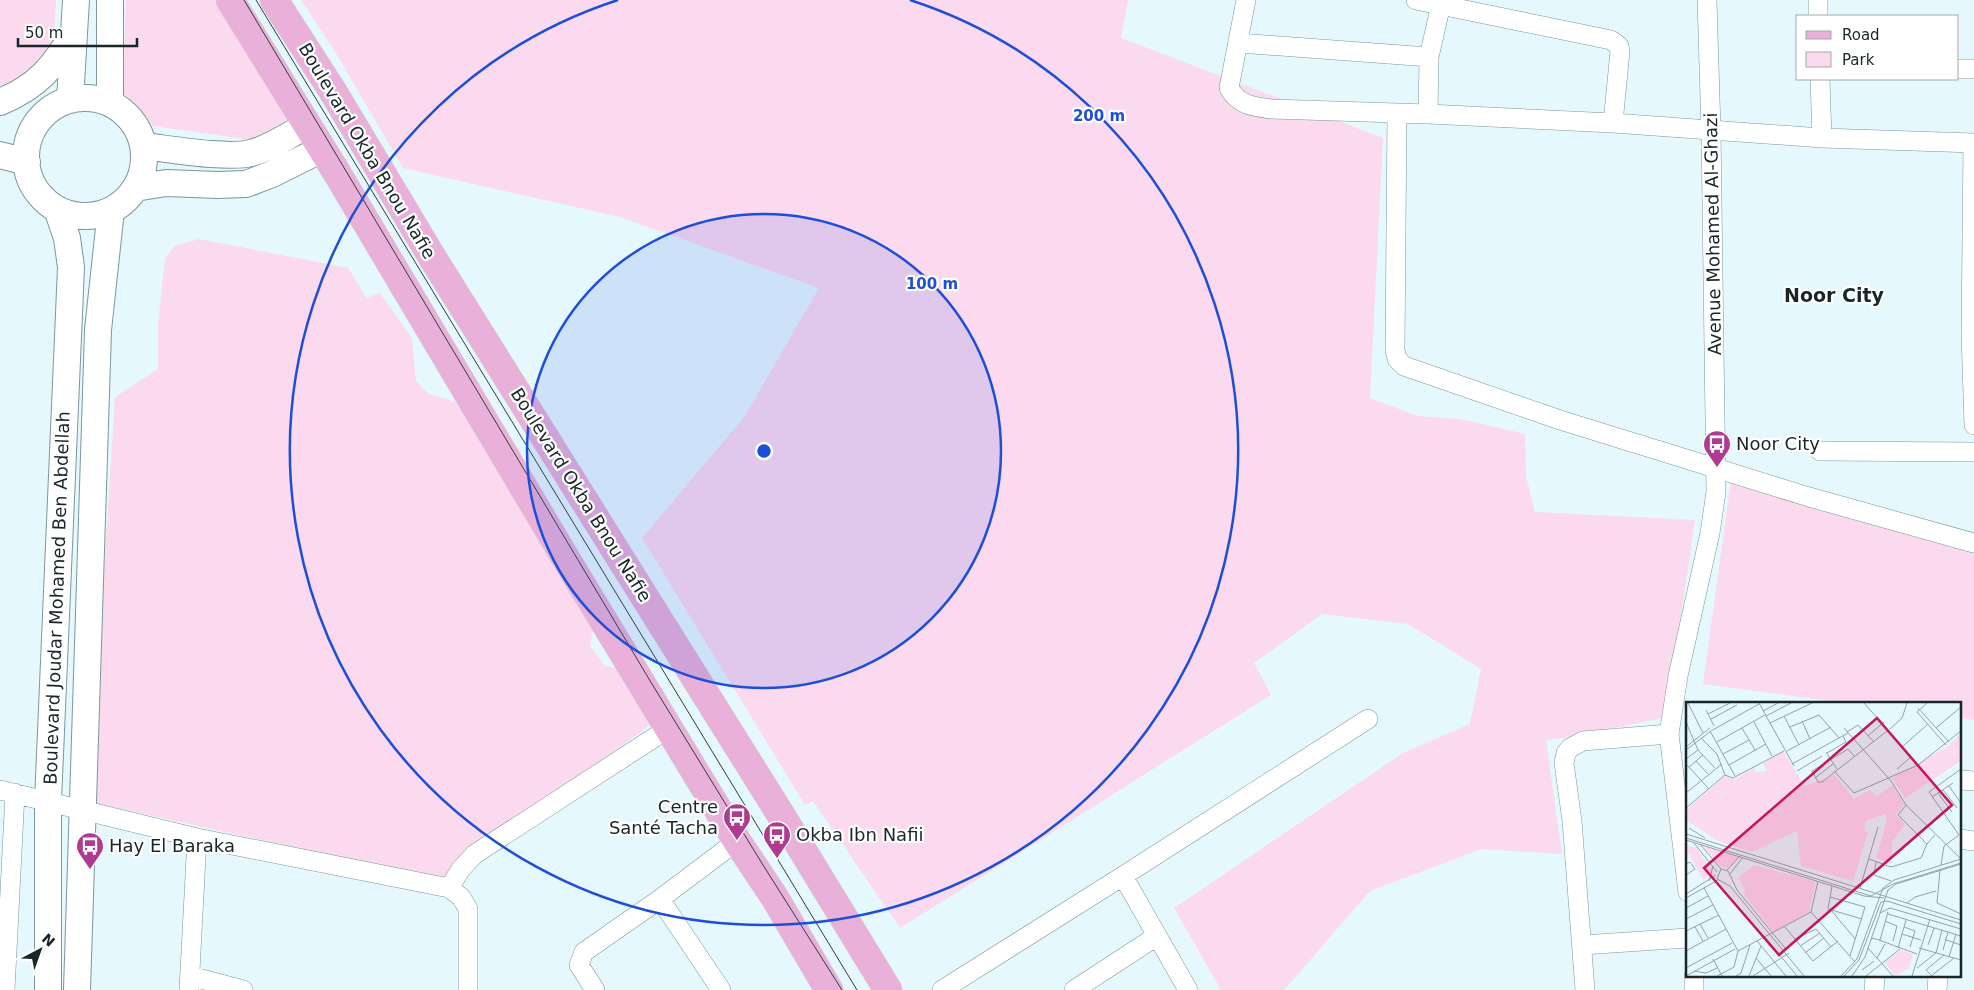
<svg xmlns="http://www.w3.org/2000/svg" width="1974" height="990" font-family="'DejaVu Sans',sans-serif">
	<rect width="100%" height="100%" fill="#e5f8fd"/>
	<path fill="#fbd9ef" d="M0,0H56L51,84L38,94L0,86Z
		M126,0H220L293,116L252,140L153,126L123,92Z
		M301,0H1128L1121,38L1383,138L1370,398L1417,416L1460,419L1525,434L1526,476L1535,512L1695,520L1666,717L1572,737L1546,740L1562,854L1482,849L1370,891L1284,990H1221L1174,908L1403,753L1470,724L1481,669L1408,624L1322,614L1254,663L1271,695L900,928L813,801L805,805L642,538L745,416L819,288L620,217L403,168L337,55Z
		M199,239L348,268L367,298L380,293L412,338L416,381L428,394L460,403L593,630L590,646L605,666L616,668L650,725L442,880L90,802L115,397L158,369V323L165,258L175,246Z
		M1731,480L1974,545V720L1960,718V704H1854L1703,684Z"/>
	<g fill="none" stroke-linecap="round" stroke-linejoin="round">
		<g stroke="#7a979e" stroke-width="20">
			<path id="street" d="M1246,0L1229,88C1238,105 1254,107 1272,109L1428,114L1613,123L1822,138L1974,143
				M1416,0L1611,40L1619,46L1620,51L1613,123
				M1818,0V16
				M1239,43L1429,57
				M1958,69H1974
				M1820,79L1822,138
				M1397,113L1395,350L1397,359L1404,366L1560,420L1809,497L1974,543
				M1428,114L1429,57L1442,0
				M1973,143L1971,334L1974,425
				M1820,451L1974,452
				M1960,780L1974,781
				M0,790L197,838L449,888L461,897L468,909V990
				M1960,839L1974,841
				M1123,876L1188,990
				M449,888L461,869L475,854L669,728
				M1688,892L1669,734L1678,676L1710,533L1716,492L1711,130L1707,0
				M660,899L721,990
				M1582,945L1688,938
				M190,976L243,990
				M1694,976V990
				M5,990L15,793
				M189,990L197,838
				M595,990L579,965L584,952L660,899L737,841
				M942,990L1123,876L1368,719
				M1074,990L1157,936
				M1585,990L1572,821L1564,763L1566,753L1570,748L1583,741L1669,734
				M1874,990L1875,976
				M1937,990L1938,976"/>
		</g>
		<g stroke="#7a979e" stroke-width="28">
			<path id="secondary" d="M26 157a59 59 0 1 1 118 0a59 59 0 1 1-118 0Z
				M70,100L76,0
				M0,102C37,87 55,66 74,32
				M110,103V0
				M143,146C171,149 226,159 251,153C271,148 289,135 307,125
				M0,155L27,162
				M135,188L166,183L218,185L246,184L272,174L322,149
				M48,990V801L71,267L67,238L57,209
				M77,990L98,330L111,210"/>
		</g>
		<g stroke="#d1d3d4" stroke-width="29">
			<path id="primary" d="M230,0L337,173L565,557L737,841L775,898L829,990
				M274,0L332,90L432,257L781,815L888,990"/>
		</g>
		<use href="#street" stroke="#fff" stroke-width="19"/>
		<use href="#secondary" stroke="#fff" stroke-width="26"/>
		<use href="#primary" stroke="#e9b0d9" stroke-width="28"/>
		<path stroke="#303d40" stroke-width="1" d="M244,0L652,684L763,865L842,990
			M256,0L857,990"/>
	</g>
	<circle cx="764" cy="451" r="237" fill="#1d4ed8" fill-opacity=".12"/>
	<g fill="none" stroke="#1d4ed8" stroke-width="2.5">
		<circle cx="764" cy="451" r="237"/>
		<path d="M910 0A474 474 0 1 1 618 0"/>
	</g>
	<defs>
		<g id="bus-pin" transform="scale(1.4375)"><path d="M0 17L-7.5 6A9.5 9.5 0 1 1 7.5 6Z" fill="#ae3a92" stroke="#fff"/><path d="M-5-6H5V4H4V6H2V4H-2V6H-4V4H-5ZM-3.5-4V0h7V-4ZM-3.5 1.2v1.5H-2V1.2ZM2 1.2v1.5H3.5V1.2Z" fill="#fff"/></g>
	</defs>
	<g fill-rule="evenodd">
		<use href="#bus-pin" x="1717" y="444"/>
		<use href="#bus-pin" x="737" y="817"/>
		<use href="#bus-pin" x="777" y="835"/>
		<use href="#bus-pin" x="90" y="846"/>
	</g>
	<g text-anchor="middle" stroke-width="4.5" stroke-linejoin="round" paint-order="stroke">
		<g font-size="18" fill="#192528" stroke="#fff">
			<text transform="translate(367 151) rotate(59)" y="6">Boulevard Okba Bnou Nafie</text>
			<text transform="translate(1713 234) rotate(-91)" y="6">Avenue Mohamed Al-Ghazi</text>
			<text transform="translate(581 495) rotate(58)" y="6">Boulevard Okba Bnou Nafie</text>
			<text transform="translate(57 598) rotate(-88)" y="6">Boulevard Joudar Mohamed Ben Abdellah</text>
		</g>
		<g font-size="18" fill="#192528" stroke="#fff" text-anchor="start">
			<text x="1736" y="450">Noor City</text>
			<text x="718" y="813" text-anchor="end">Centre<tspan x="718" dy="21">Santé Tacha</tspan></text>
			<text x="796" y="841">Okba Ibn Nafii</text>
			<text x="109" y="852">Hay El Baraka</text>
		</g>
		<g font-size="19" font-weight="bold" fill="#192528" stroke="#fff">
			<text x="1834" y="302">Noor City</text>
		</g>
	</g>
	<g transform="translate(1686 702)">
		<rect width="275" height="275" fill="#e5f8fd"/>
		<path d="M275,31V59L219,96L206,76L261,45ZM97,49L119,84L149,73L168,97L184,88L191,94L206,83L218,102L210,113L219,122L206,140V162L190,156L201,118L199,112L180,119L178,129L182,130L167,179L115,164L111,129L66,150L32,139L0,118V108L39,74L49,77L68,66L70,70L81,69L77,61ZM0,144L10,145L28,172L17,178L3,152L0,155ZM18,144L52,154L50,159L41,166L35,165ZM68,163L130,180L123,210L87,230L58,192L59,187L52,176ZM215,248L227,252L223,266L209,274L199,260Z" fill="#fbd9ef"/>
		<path fill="none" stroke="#93a4a8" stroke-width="1" d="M2,1L17,31M73,1L108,64M178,1L232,63M241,1L231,10L260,43M232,6L263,40M20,8L28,24M77,9L92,1M22,12L44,1M80,14L105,1M98,14L113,43M25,17L51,3M116,19L124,37M0,20L12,48L29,66M68,20L86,54M84,21L126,1M104,25L133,13L153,36M56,26L69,48M158,26L205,79L220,103L275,157M250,26L275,5M204,27L216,16L221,1M24,29L49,74M161,30L172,23L188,40M182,34L198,20M15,36L31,52L39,73M31,40L79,13M0,45L24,26M216,45L242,22M0,48L25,29L73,2M101,49L145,25M140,50L151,67M141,51L160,40L157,34M37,52L63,38M168,54L162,47L126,69L132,80H136L201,29M0,57L12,48M10,59L22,72M0,62L23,87M106,62L162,31M43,63L80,42M3,65L17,53M211,67L225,55M111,69L136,54M149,70L168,91L232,63L275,29M39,73L47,76L98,49M129,76L147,62M263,84L275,101M257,88L271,106M0,91L36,62M252,91L266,110M246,95L267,81M220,103L212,113L241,142M0,106L39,73M3,126L19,136M0,132L275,218M273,133L243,90L275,67M0,136L185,194L207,182L275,161M0,138L178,194L198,196M8,141L31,170M14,142L35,167M183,157L205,165L235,156L241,142L249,133M190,160L188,173L205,179M0,162L4,160L9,167L0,173M255,163L258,144L273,133M35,167L31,177L44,184L118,274M35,167L42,169L51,188L99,246M41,168L54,154M254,168L251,201L275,212M44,172L57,155M23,179L27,164M146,184L142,207L176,217M18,186L52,249M174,186L192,125M0,192L30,173M144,195L179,205L164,254M0,196L32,178M221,201L229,195L250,189M0,206L22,194M145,208L169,237M125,210L169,260M125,210L132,179M194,211L204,206L275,227M202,212L275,234M0,217L27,203M199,219L211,224L207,239M14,222L22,236M9,225L17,239M99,225L127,259L152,239M218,225L229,229L224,245M0,229L33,213M216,232L235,238M79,235L111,274M185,236L194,238L202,210M109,237L130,227L145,245M193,238L231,252M260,238L275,243M71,239L100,274M242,243L248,226M114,244L134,231M182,246L207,274M212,246L220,218M233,246L275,258M257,248L262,230M0,249L40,227M119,251L138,236M263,255L270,232M70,256L85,274M191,256L199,242M27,257L36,274M0,266L46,241M231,266L250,251L256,228M176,268L188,259M8,269L20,271L31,266M0,274L49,247M31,274L48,265L52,249L125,210M50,274L55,271L64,243M63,274L75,244M67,274L103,251M155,274L171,257L197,186L208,178L275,157M158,274L173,258L195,200L201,199L275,222M166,274L179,255L202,188L210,182L275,162M180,274L214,247M226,274L244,217M245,274L268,256M246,274L240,268L258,253"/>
		<path fill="#c2185b" fill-opacity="0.15" stroke="#c2185b" stroke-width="2.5" d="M191,16L266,103L93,253L18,166Z"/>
		<rect width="275" height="275" fill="none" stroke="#192528" stroke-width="2.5"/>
	</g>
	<circle cx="764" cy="451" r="8" fill="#1d4ed8" stroke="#fff" stroke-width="2.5"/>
	<g font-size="15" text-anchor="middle" font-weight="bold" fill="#1d4ed8" stroke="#fff" stroke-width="4.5" stroke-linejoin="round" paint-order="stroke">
		<text x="1099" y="121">200 m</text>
		<text x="932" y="289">100 m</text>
	</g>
	<rect x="1796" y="15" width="162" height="65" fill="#ffffff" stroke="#a3a8a9"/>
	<rect x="1806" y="31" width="25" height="8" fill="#e9b0d9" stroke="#a3a8a9"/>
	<text x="1842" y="40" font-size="15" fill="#192528">Road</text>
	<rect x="1806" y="52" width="25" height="15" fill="#fbd9ef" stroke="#a3a8a9"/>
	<text x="1842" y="65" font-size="15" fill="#192528">Park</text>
	<g transform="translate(40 950) rotate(41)" stroke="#ffffff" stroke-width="4" paint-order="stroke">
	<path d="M0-4L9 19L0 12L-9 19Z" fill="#192528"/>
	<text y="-8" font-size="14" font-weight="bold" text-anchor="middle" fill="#192528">N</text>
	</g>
	<path d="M18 38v8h119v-8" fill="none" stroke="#192528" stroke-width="2.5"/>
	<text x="25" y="38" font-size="15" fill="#192528" stroke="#ffffff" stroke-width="4" paint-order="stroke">50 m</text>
</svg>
